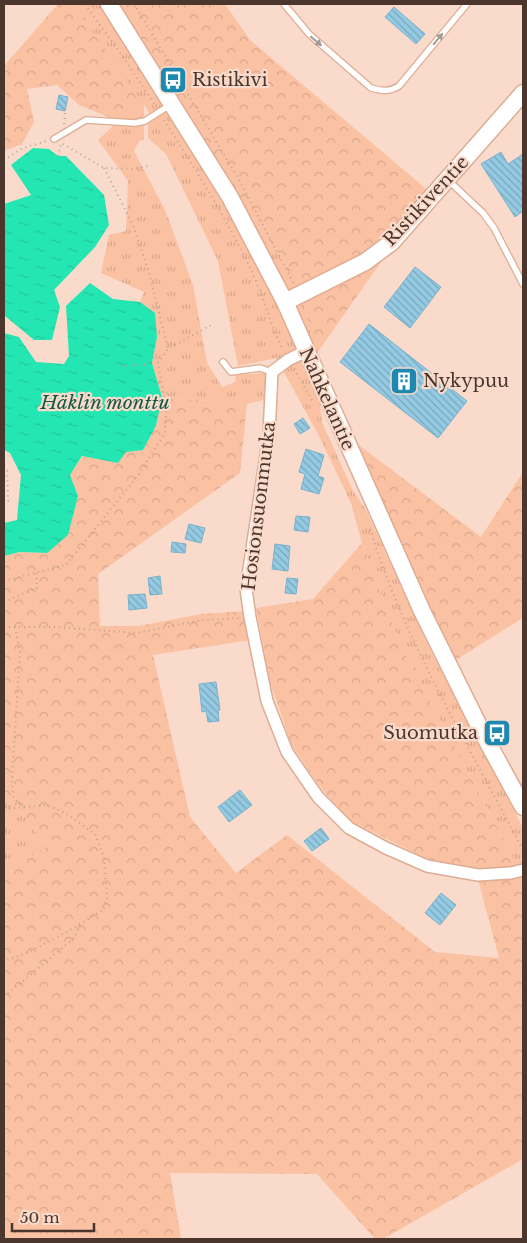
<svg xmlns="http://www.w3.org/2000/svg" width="527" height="1243" font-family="'Libre Baskerville',serif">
	<defs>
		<pattern id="grass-tufts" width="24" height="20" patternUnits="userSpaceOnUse" patternTransform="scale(1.25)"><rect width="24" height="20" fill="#fbc1a3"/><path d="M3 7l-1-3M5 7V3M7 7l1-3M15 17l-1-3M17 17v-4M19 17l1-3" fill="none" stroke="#d9a68c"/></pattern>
		<pattern id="forest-crowns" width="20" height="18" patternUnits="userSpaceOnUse" patternTransform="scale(1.25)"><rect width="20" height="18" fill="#fbc1a3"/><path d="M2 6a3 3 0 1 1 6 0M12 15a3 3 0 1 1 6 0" fill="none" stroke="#d9a68c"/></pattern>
		<pattern id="water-ripples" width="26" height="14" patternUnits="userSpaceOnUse" patternTransform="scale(1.25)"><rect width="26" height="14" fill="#24e6b3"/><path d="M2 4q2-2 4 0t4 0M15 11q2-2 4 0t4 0" fill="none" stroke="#22c69a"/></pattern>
		<pattern id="building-back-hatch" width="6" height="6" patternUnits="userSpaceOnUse" patternTransform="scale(1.25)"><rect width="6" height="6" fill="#94cbe4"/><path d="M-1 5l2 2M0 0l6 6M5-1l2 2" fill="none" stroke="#7ba6b9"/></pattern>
	</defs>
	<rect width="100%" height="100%" fill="#fadbcb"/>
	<path fill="url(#grass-tufts)" d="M73,4H118L159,69L222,179L300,281L315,356L322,422L352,489L366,510L429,648L523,828V876L401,646L362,543L351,503L317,432L276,358L238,366L218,261L166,154L148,138V124L153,120L144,104V140L139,141L134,151L165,210L193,285L207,363L222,387L235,382L236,375L265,373L267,399L247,404L162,397L152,363L157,337L155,313L140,302L144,292L101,273L109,235L126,231L128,181L98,140L118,121Z
		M4,791L47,846L4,876Z"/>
	<path fill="url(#forest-crowns)" d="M58,4H73L143,103L118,121L79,105L57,85L27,89L34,122L22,144L4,151V66Z
		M118,4H225L250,40L430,192L315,356L300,281L222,179L159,69Z
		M162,397L247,404L240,473L98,574L100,626H139L201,614L245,611L251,640L153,655L190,817L236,873L287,835L435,952L499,958L476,872L423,857L351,821L324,792L292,746L270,682L256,608L313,599L362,543L401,646L523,876V1159L383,1239H375L317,1174L170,1173L181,1239H4V876L47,846L4,791V556L20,552L47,553L78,496L70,475L83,456L118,463L126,452L143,450L156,426Z
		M352,440L481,537L523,472V618L454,661Z"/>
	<path fill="url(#water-ripples)" d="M33,148L49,149L58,156H66L104,195L109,225L95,247L54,290L60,307L52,340H34L5,316H4V204L31,195L11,165Z
		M90,283L113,299L140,302L155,313L157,337L152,363L162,397L156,426L143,450L126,452L118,463L82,456L70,475L78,496L68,535L47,553L20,552L4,556V523L17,520L21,475L10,453L4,450V333L19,337L36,362L64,364L69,356L66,306Z"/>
	<path fill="url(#building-back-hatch)" stroke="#7bb1cb" d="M394,7L425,34L416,44L385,17Z
		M59,95L68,97L65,111L56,109Z
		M501,152L508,164L523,154V211L515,217L481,164Z
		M415,267L441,287L410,328L384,307Z
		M369,324L467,401L438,438L340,362Z
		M303,418L310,428L300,434L294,424Z
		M306,449L324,455L318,476L324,478L319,494L301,489L305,474L299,472Z
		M296,516L310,517L308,532L294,530Z
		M189,524L205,528L201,543L185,539Z
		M172,542L186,544L185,553L171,552Z
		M275,544L290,546L288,571L272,569Z
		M160,576L162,594L150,595L148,578Z
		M287,578L298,579L296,594L285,593Z
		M145,594L147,608L129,610L128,595Z
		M216,682L220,710H218L219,721L208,722L206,711L202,712L199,684Z
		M240,790L252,805L229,822L218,807Z
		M321,828L329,839L312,851L304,841Z
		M441,893L456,905L440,925L425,913Z"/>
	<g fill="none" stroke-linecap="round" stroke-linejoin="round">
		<g stroke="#ddac93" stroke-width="8">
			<path id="lane" d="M284,4L309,34L371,88C382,91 389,92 399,86L467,4
				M54,139L86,120L135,123L145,121L170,105
				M449,181L483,213L494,228L523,284
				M223,362L231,372L260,368L272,372"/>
		</g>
		<g stroke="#ddac93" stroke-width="14">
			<path id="street" d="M306,351L288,360L272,372L269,435L246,589L250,617L267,701L287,752L318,797L349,828L386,848L427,866L478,875L511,873L523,870"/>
		</g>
		<g stroke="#ddac93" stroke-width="19">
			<path id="secondary" d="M109,4L230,197L285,302L422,611L482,732L523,807
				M285,302L365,262L392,242L523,93"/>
		</g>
		<path stroke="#bda194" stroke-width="2" stroke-dasharray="1 4" stroke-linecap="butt" d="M85,4L121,54L155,105
			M134,4L238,178L294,284
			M164,120C195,169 227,219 252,272C264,297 270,325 283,350
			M64,124L65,113
			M63,144L104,168L132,169L148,166
			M58,156L61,144
			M4,160L23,148L47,141
			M104,168L132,223L149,272L168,349
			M124,366L152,364
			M294,369L313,402
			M4,467L7,469L8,501L4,505
			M370,529C405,642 468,745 523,850
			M4,581L66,565L139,474L165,433L166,409L158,363L168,349L213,324
			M4,602L37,588L36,573
			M4,627H55L137,633L202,620L240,618
			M15,627L20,652L12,779L13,796L23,808
			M4,809L47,805L65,813L95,834L104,858L107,897L104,909C76,927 35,952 4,961
			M4,997L74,938L80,925"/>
		<use href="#lane" stroke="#fff" stroke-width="5.5"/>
		<use href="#street" stroke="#fff" stroke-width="11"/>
		<use href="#secondary" stroke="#fff" stroke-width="16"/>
	</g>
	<defs><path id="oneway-solid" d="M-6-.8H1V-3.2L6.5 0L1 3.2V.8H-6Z" transform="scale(1.25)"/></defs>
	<g fill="#a49a96">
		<use href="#oneway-solid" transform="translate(438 39) rotate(-50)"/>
		<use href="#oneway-solid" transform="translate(316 41) rotate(40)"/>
	</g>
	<defs>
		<g id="bus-square" transform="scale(1.4375)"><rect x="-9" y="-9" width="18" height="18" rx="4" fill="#1e89b0" stroke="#fadbcb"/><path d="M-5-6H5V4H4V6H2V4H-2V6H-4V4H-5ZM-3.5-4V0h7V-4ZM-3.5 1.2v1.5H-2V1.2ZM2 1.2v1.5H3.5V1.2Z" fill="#fff"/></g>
		<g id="building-square" transform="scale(1.4375)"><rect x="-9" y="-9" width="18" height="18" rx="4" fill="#1e89b0" stroke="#fadbcb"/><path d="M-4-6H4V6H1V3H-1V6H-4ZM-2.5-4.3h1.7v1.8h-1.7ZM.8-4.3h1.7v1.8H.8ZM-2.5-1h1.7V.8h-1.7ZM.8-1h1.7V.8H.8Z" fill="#fff"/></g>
	</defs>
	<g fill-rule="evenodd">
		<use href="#bus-square" x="173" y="80"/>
		<use href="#building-square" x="404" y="381"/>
		<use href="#bus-square" x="497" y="733"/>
	</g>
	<g text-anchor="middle" stroke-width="4.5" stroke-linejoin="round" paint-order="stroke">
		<g font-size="18" fill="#4a362c" stroke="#fadbcb" text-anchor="start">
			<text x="192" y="86">Ristikivi</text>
			<text x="423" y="387">Nykypuu</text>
			<text x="478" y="739" text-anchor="end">Suomutka</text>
		</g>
		<g font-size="18" fill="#4a362c" stroke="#fadbcb">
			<text transform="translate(426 201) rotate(-47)" y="6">Ristikiventie</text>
			<text transform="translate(327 399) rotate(66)" y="6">Nahkelantie</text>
			<text transform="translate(259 506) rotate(-83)" y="6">Hosionsuonmutka</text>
		</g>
		<g font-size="19" font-style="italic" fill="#135945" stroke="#fadbcb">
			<text x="105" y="409">Häklin monttu</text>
		</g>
	</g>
	<rect width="527" height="1243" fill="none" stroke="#4a362c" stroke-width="10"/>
	<path d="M12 1223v8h82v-8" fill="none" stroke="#4a362c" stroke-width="2.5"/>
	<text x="20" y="1223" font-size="15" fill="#4a362c" stroke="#fadbcb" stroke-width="4" paint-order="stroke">50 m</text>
</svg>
